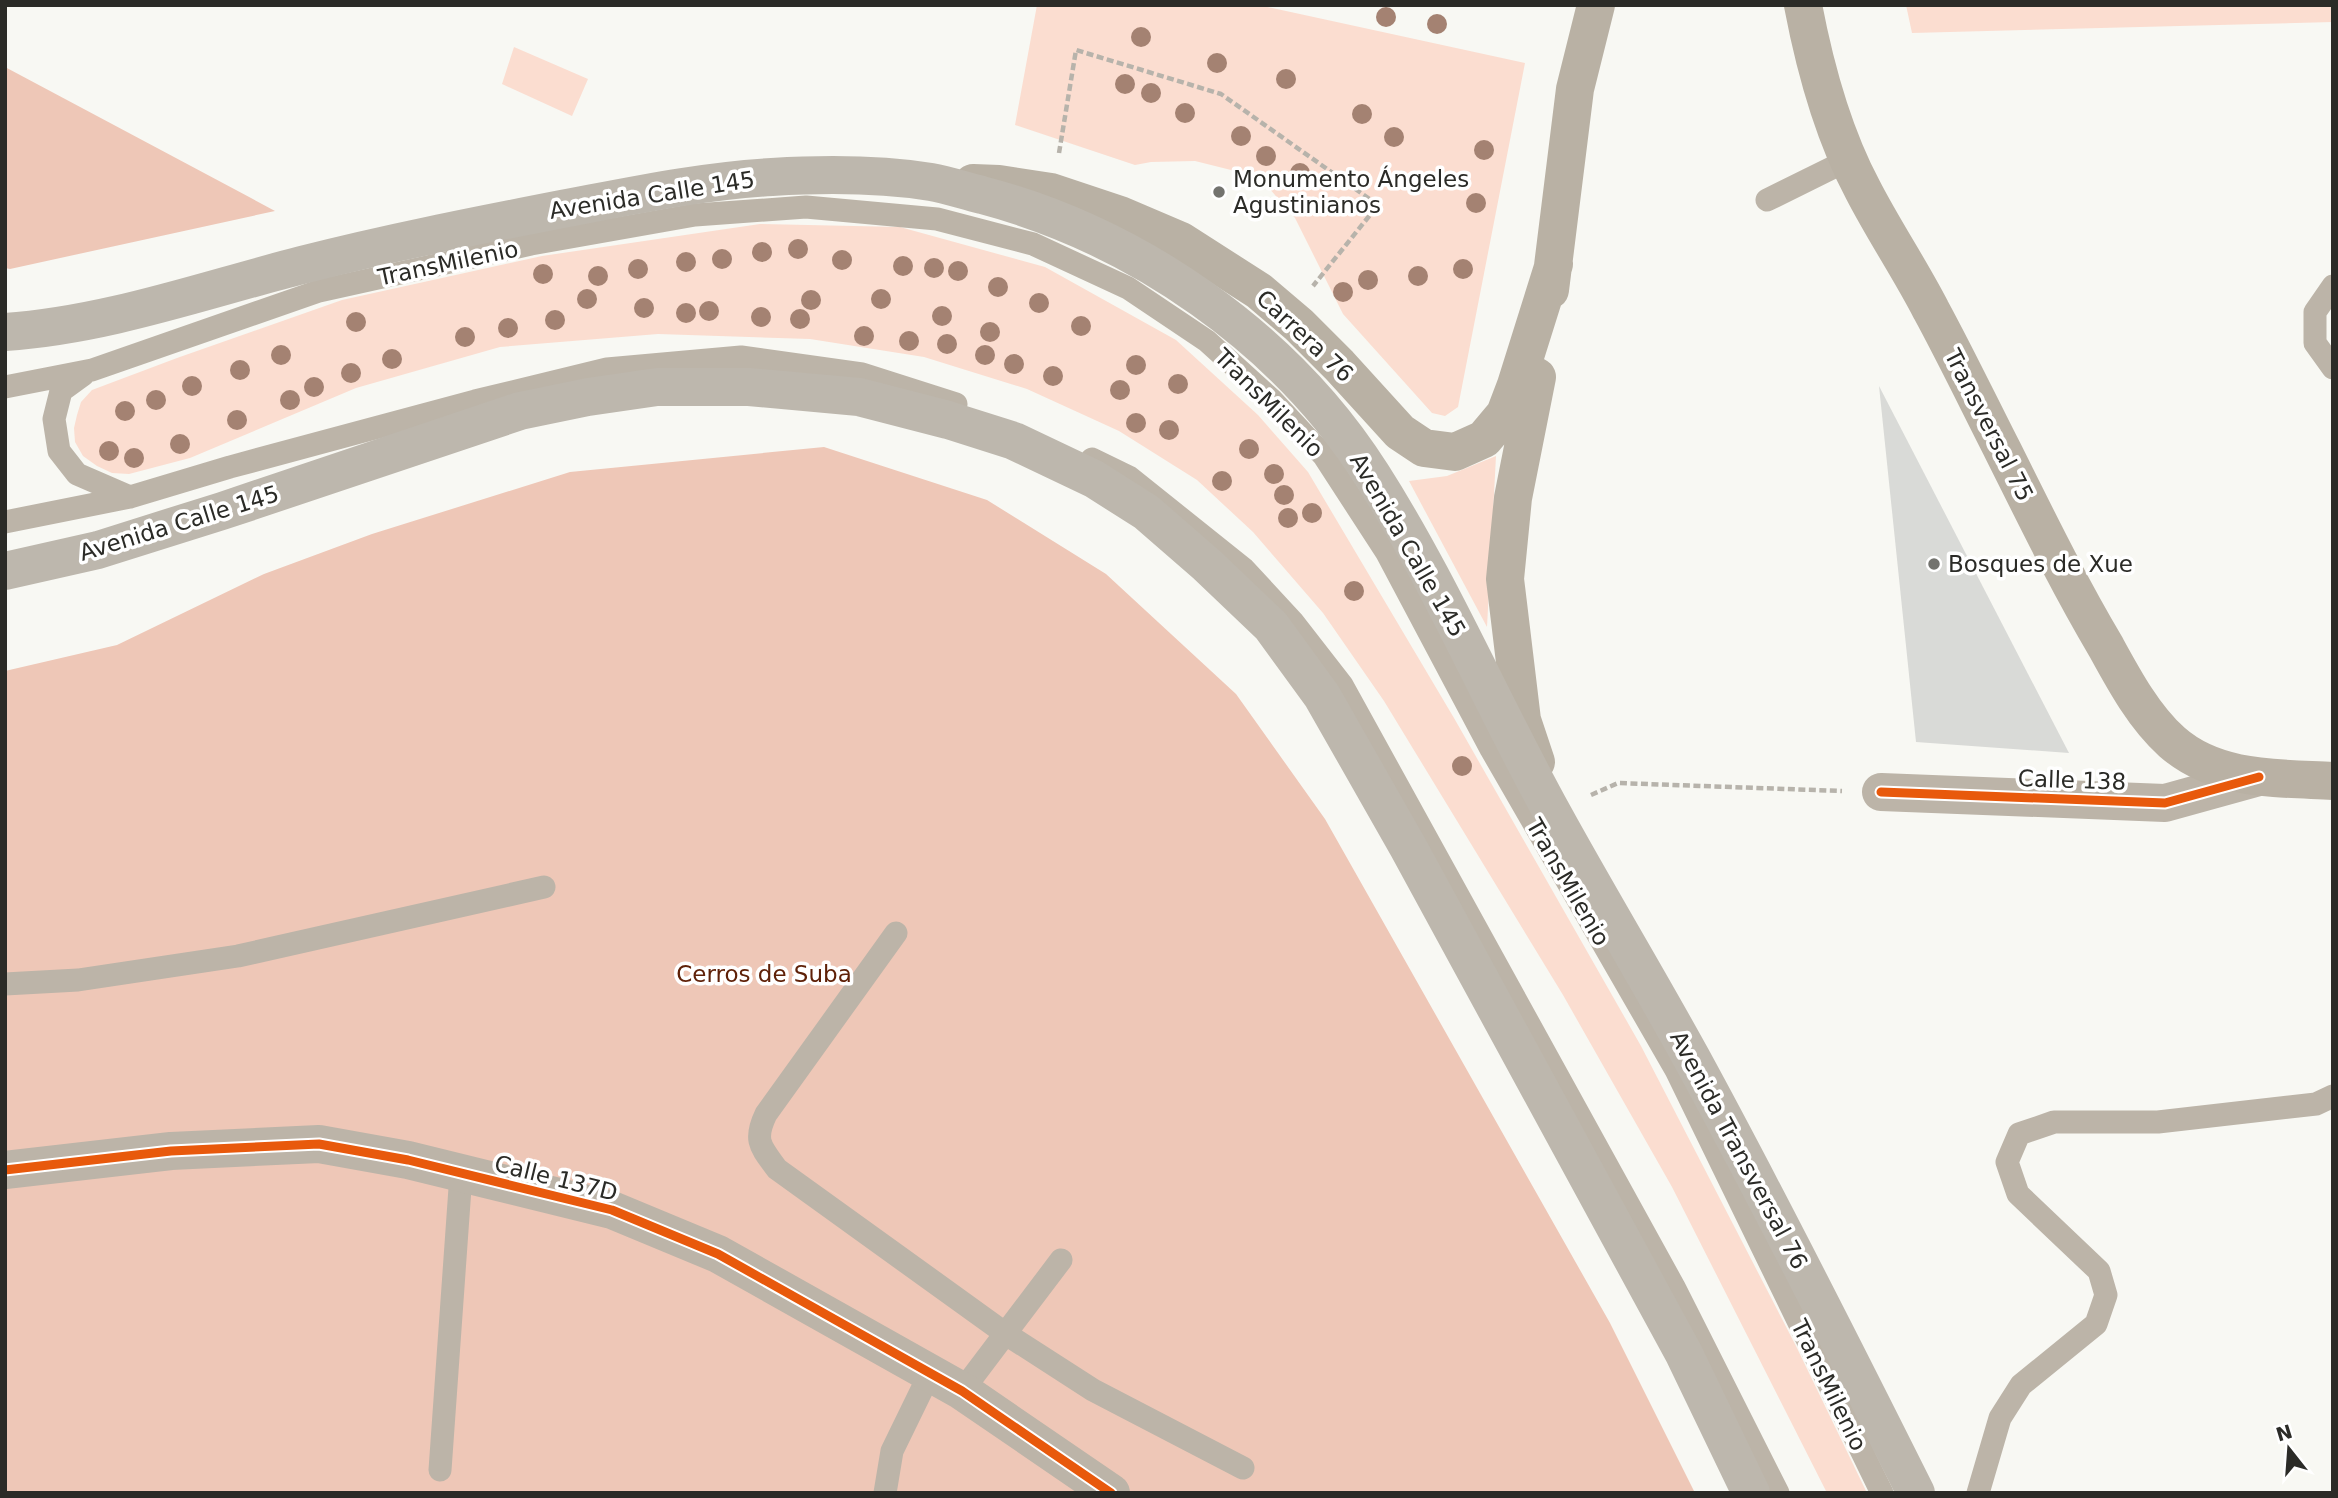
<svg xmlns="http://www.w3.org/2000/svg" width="2338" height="1498" font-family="'DejaVu Sans',sans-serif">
	<rect width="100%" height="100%" fill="#f8f8f3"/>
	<path fill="#fbddd0" d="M1037,5H1258L1525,63L1458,407L1445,416L1432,413L1343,314L1295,218L1269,188L1231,170L1195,161L1151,162L1135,165L1015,125Z
		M1906,5H2333V22L1912,33Z
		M514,47L588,79L572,116L502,84Z
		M760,224L900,227L1045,267L1176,340L1258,415L1308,472L1454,718L1641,1046L1796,1346L1867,1493H1827L1672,1187L1563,995L1384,701L1323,613L1253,532L1197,480L1119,431L1027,389L924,357L810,339L658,334L500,347L356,388L190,458L129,474L112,473L97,466L83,456L75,442L74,428L77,415L81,402L92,390L177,358L342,300L542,256Z
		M1496,456L1487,627L1409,481L1447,476Z"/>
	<path fill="#eec7b7" d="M5,67L251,198L275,211L10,269L5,268Z
		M824,447L987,500L1106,574L1236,694L1325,819L1610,1323L1695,1493H5V671L117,645L264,574L372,534L570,472Z"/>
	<path fill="#d9dad7" d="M1879,386L2069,753L1916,742Z"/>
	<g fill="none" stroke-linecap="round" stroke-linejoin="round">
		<path stroke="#b7b3ab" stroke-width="4.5" stroke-dasharray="7 3.5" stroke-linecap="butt" d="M1059,153L1076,50L1221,94L1378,205L1313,286
			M1591,795L1618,783L1842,791"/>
		<path stroke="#bcb4a8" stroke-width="23" d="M1767,200L1850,159
			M2333,286L2315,312V343L2333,368
			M83,375L61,391L54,419L59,451L77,474L130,497
			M5,387L92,370L319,291L531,244L695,215L806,207L937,219L1033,244L1128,288L1207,341L1272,400L1324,456L1387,553L1491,749L1676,1070L1882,1493
			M1092,459L1129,477L1244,569L1293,622L1342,685L1674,1287L1778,1493
			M5,522L130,497L230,467L475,401L607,369L741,357L862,374L956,404
			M896,933L766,1114C753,1141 761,1147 777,1169L1006,1334L1093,1390L1243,1468
			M5,984L78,980L238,956L544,887
			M962,1391L1061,1260
			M440,1470L461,1174
			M885,1493L892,1451L930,1373
			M1978,1493L2000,1418L2021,1385L2096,1324L2106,1295L2099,1271L2018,1194L2007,1162L2019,1134L2054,1122H2158L2316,1104L2333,1096"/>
		<path stroke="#bcb4a8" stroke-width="38" d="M1881,792L2165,803L2259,777
			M5,1170L171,1151L319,1144L408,1160L612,1210L718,1254L962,1391L1111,1493"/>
		<path stroke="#b9b1a4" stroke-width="38" d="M1803,5C1815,68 1833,134 1863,190C1884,231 1910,269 1931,310C1956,356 1979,404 2003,451C2036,517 2068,583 2106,647C2124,680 2144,717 2172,742C2216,781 2278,778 2333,781
			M973,183L999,184L1051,192L1120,215L1181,241L1259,291L1299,325L1339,365L1400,432L1424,448L1455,452L1484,439L1505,414L1516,385L1554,264
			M1550,290L1575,89L1596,5
			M1536,762L1522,720L1505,579L1513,498L1537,377"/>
		<path stroke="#bdb7ad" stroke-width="38" d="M5,332C107,325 204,290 302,265C388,243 475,226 562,209C631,196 701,181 772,177C822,174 881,174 931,182C948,185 965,191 982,195C1137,236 1285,338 1372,475C1441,583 1491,702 1553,814C1598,896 1646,975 1691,1057C1769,1200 1843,1347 1916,1493
			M5,571L98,550L222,511L520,411L588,397L657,387H749L859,397L948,420L1014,441L1094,479L1146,512L1207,565L1271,626L1322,696L1408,847L1684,1354L1751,1493"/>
		<g stroke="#fff" stroke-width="13">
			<path id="cycleway" d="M1881,792L2165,803L2259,777
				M5,1170L171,1151L319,1144L408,1160L612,1210L718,1254L962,1391L1111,1493"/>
		</g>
		<use href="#cycleway" stroke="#e8590c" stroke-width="9"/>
	</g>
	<g fill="#a48272">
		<circle cx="1386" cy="17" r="10"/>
		<circle cx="1437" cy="24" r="10"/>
		<circle cx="1141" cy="37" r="10"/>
		<circle cx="1217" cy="63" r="10"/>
		<circle cx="1286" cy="79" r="10"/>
		<circle cx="1125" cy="84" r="10"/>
		<circle cx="1151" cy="93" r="10"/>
		<circle cx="1185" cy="113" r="10"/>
		<circle cx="1362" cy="114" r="10"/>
		<circle cx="1241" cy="136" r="10"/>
		<circle cx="1394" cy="137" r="10"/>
		<circle cx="1484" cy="150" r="10"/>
		<circle cx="1266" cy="156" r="10"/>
		<circle cx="1300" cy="173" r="10"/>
		<circle cx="1476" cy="203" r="10"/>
		<circle cx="798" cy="249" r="10"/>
		<circle cx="762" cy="252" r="10"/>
		<circle cx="722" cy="259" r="10"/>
		<circle cx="842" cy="260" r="10"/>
		<circle cx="686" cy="262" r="10"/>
		<circle cx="903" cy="266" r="10"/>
		<circle cx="934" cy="268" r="10"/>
		<circle cx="638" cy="269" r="10"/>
		<circle cx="1463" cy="269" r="10"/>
		<circle cx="958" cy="271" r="10"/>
		<circle cx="543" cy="274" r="10"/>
		<circle cx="598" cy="276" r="10"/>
		<circle cx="1418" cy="276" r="10"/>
		<circle cx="1368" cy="280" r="10"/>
		<circle cx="998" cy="287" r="10"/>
		<circle cx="1343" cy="292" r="10"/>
		<circle cx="587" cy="299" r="10"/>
		<circle cx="881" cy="299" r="10"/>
		<circle cx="811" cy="300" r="10"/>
		<circle cx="1039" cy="303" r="10"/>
		<circle cx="644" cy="308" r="10"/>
		<circle cx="709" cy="311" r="10"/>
		<circle cx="686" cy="313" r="10"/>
		<circle cx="942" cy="316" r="10"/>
		<circle cx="761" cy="317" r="10"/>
		<circle cx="800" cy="319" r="10"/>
		<circle cx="555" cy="320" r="10"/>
		<circle cx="356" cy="322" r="10"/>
		<circle cx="1081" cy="326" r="10"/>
		<circle cx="508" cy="328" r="10"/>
		<circle cx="990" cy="332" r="10"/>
		<circle cx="864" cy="336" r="10"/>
		<circle cx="465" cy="337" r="10"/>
		<circle cx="909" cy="341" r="10"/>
		<circle cx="947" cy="344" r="10"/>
		<circle cx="281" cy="355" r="10"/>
		<circle cx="985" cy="355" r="10"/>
		<circle cx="392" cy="359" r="10"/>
		<circle cx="1014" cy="364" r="10"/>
		<circle cx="1136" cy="365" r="10"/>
		<circle cx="240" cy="370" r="10"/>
		<circle cx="351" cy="373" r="10"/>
		<circle cx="1053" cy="376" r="10"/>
		<circle cx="1178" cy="384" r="10"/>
		<circle cx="192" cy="386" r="10"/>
		<circle cx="314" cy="387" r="10"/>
		<circle cx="1120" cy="390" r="10"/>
		<circle cx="156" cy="400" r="10"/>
		<circle cx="290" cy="400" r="10"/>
		<circle cx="125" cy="411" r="10"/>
		<circle cx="237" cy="420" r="10"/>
		<circle cx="1136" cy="423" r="10"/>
		<circle cx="1169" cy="430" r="10"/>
		<circle cx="180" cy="444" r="10"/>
		<circle cx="1249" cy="449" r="10"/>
		<circle cx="109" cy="451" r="10"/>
		<circle cx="134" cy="458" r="10"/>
		<circle cx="1274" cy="474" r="10"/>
		<circle cx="1222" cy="481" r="10"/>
		<circle cx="1284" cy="495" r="10"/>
		<circle cx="1312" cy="513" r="10"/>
		<circle cx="1288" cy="518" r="10"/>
		<circle cx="1354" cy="591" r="10"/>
		<circle cx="1462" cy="766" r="10"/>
	</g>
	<g fill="#73736e" stroke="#fff" stroke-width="2.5">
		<circle cx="1219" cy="192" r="7"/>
		<circle cx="1934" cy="564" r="7"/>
	</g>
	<g text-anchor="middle" stroke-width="7" stroke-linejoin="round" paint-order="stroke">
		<g font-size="23" fill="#2b2b27" stroke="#fff" text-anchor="start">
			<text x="1233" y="187">Monumento Ángeles<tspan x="1233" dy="26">Agustinianos</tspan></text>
			<text x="1948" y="572">Bosques de Xue</text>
		</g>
		<g font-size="23" fill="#2b2b27" stroke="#fff">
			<text transform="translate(652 195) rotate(-9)" y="8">Avenida Calle 145</text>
			<text transform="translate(448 263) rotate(-12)" y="8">TransMilenio</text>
			<text transform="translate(1305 336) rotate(43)" y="8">Carrera 76</text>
			<text transform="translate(1269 403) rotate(45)" y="8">TransMilenio</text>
			<text transform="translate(1989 425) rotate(63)" y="8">Transversal 75</text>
			<text transform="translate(179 523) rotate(-17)" y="8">Avenida Calle 145</text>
			<text transform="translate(1408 545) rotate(60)" y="8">Avenida Calle 145</text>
			<text transform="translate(2072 780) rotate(2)" y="8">Calle 138</text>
			<text transform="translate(1568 882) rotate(60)" y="8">TransMilenio</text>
			<text transform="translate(1739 1150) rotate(62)" y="8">Avenida Transversal 76</text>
			<text transform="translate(556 1178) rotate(14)" y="8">Calle 137D</text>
			<text transform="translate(1829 1385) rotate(64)" y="8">TransMilenio</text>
		</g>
		<g font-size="23" fill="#5f2108" stroke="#fff">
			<text x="764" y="982">Cerros de Suba</text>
		</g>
	</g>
	<rect width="2338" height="1498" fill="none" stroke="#2b2b27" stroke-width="14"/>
	<g transform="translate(2289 1449) rotate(343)" stroke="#ffffff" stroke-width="5" paint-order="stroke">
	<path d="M0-5L12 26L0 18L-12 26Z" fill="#2b2b27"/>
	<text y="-10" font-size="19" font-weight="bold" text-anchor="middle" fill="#2b2b27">N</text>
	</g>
</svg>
